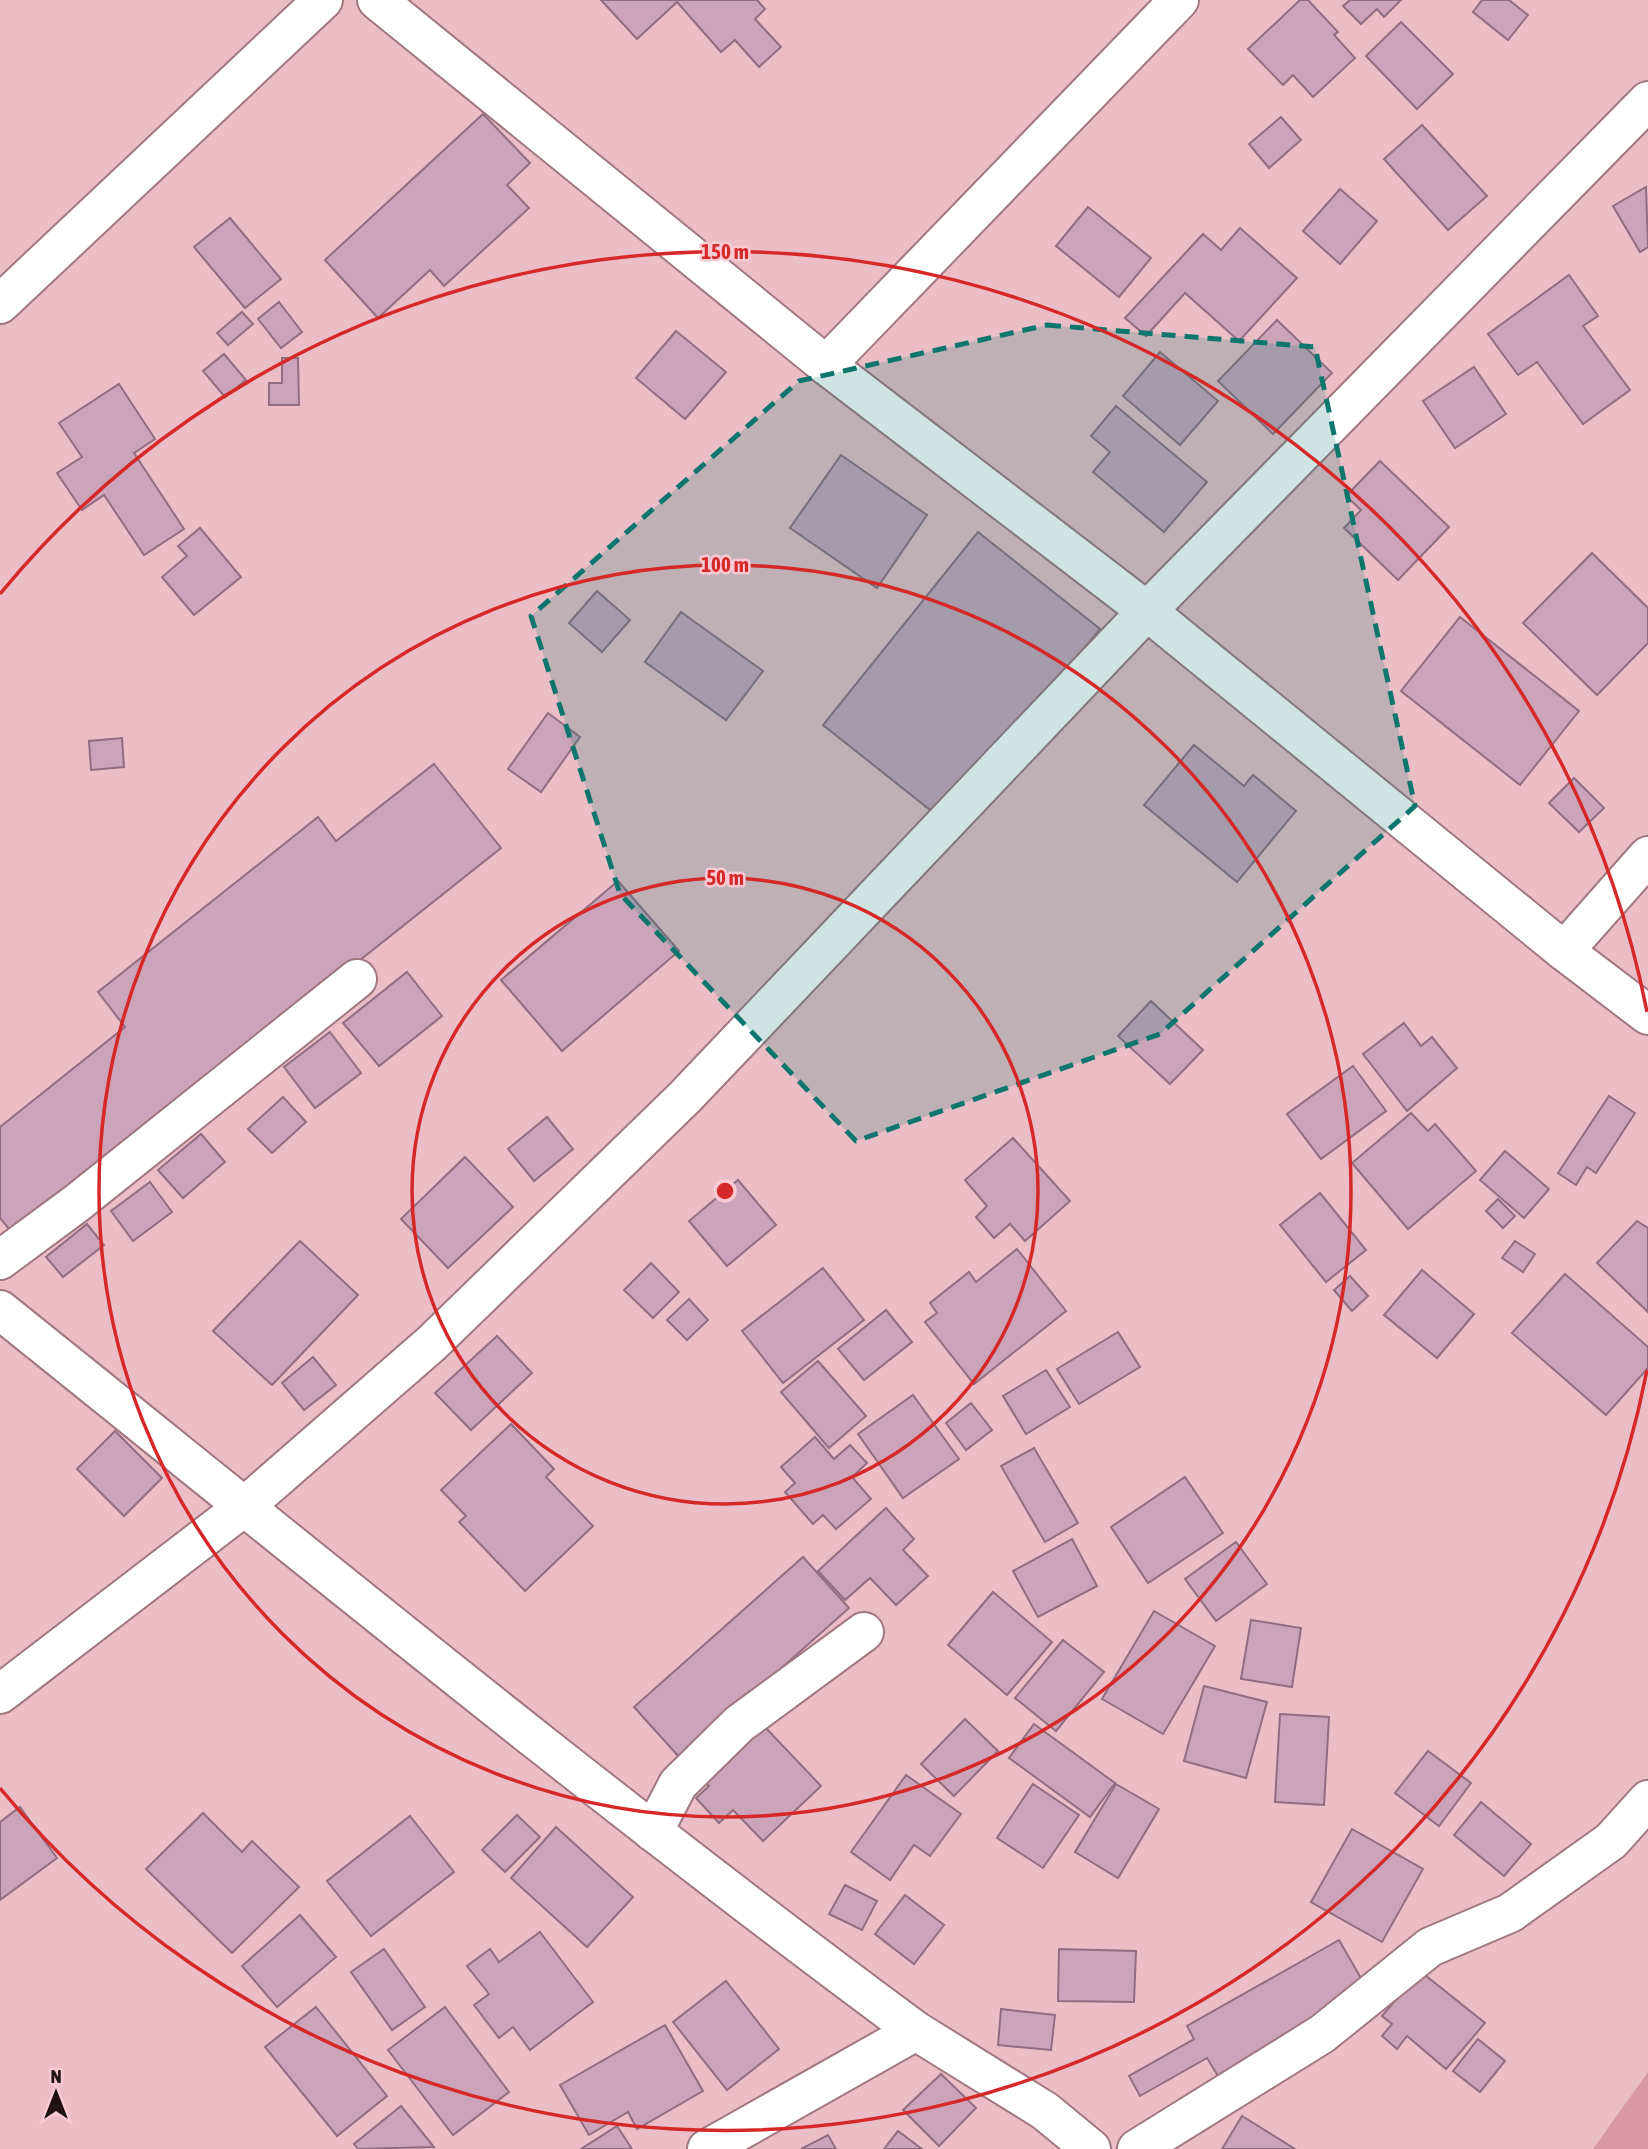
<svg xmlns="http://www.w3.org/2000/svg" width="1648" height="2149" viewBox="0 0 1648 2149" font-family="'Asap Condensed',sans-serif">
<rect width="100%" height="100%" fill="#ebbec7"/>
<!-- green -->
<path fill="#d898a6" d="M1648,2072V2149H1593Z"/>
<!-- building -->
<g fill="#cba4b9" stroke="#916d81" stroke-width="2">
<path d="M601,0H757L765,9L755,19L781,47L759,67L735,40L721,52L677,2L637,39Z"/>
<path d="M1300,0H1308L1338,32L1334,35L1355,58L1313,97L1293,75L1283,85L1248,49Z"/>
<path d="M1350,0H1401L1384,17L1377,9L1361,24L1343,6Z"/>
<path d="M1482,0H1509L1528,15L1508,40L1473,12Z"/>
<path d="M1401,22L1453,74L1417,109L1366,56Z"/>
<path d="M483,114L530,163L507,185L529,208L444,286L430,270L378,318L325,260Z"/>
<path d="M1281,117L1301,140L1269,168L1249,144Z"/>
<path d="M1422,125L1487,196L1448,230L1384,159Z"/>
<path d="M1646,187L1648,247L1640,252L1613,206Z"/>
<path d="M1340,189L1377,221L1340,264L1303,231Z"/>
<path d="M1088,207L1151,258L1119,297L1056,246Z"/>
<path d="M230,218L281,279L245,308L194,247Z"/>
<path d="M1240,228L1297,278L1239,341L1185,293L1146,336L1125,318L1203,234L1221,250Z"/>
<path d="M1569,275L1598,316L1583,326L1630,390L1583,424L1537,362L1518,375L1488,334Z"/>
<path d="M279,302L302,332L281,348L258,319Z"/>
<path d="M242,312L253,324L228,345L217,333Z"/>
<path d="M1277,320L1332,373L1273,434L1218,381Z"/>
<path d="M676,331L726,372L685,419L636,378Z"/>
<path d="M1160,352L1218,401L1180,445L1123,396Z"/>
<path d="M224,354L246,380L225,397L203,371Z"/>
<path d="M282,358H298L299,405H269V383H282Z"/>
<path d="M1474,367L1506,414L1455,448L1423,401Z"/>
<path d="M119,384L155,439L134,453L184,529L144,555L104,495L82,510L57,473L82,457L59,423Z"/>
<path d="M1116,406L1207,482L1164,532L1093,472L1110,452L1091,436Z"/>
<path d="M841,455L927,515L877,588L790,528Z"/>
<path d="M1380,461L1449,527L1398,580L1344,528L1361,510L1346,496Z"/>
<path d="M200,528L241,577L194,615L162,577L187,556L178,546Z"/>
<path d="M978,532L1100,629L944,821L823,725Z"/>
<path d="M1592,553L1648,608V643L1597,695L1523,623Z"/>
<path d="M597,591L630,620L602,652L569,623Z"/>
<path d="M681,612L763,671L726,720L645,662Z"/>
<path d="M1460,617L1579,711L1520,785L1401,691Z"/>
<path d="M548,713L580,737L541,792L508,769Z"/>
<path d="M122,738L124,767L91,770L89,741Z"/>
<path d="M1194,745L1244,786L1253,775L1296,811L1237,882L1144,805Z"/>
<path d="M434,764L501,848L14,1235L0,1218V1127L125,1027L98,992L318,817L336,841Z"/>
<path d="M1574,778L1604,808L1579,832L1549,803Z"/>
<path d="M618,881L679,951L562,1051L501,980Z"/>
<path d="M407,972L442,1016L379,1066L343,1023Z"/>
<path d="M1151,1001L1203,1050L1170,1084L1118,1036Z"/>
<path d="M1404,1023L1421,1046L1432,1037L1457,1068L1407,1111L1363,1054Z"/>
<path d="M330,1032L361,1073L315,1108L284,1067Z"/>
<path d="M1353,1066L1386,1111L1321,1159L1287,1114Z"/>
<path d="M1609,1096L1635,1113L1596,1173L1587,1167L1576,1185L1558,1173Z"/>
<path d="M283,1097L306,1122L272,1153L248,1129Z"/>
<path d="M1411,1113L1428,1131L1435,1124L1476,1171L1408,1229L1352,1163Z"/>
<path d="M547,1117L573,1149L534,1181L508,1149Z"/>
<path d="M201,1134L225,1162L183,1198L158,1170Z"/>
<path d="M1013,1138L1070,1201L1025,1241L1010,1224L994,1238L976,1217L987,1206L965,1180Z"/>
<path d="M1505,1151L1549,1189L1524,1218L1480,1180Z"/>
<path d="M465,1157L513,1207L448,1268L401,1219Z"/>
<path d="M738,1180L776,1225L727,1266L689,1221Z"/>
<path d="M150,1182L172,1212L133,1241L111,1211Z"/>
<path d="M1320,1193L1366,1250L1326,1282L1280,1225Z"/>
<path d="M1498,1199L1515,1216L1503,1228L1486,1211Z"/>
<path d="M1637,1221L1648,1228V1312L1597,1263Z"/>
<path d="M87,1224L104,1245L63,1277L46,1257Z"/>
<path d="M300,1241L358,1295L272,1385L213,1331Z"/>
<path d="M1515,1241L1535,1254L1523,1272L1502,1258Z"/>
<path d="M1017,1249L1066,1311L974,1384L925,1322L937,1313L930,1303L969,1272L976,1282Z"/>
<path d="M651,1263L679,1292L653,1318L624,1290Z"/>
<path d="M823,1268L864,1320L783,1383L742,1331Z"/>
<path d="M1422,1270L1474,1314L1437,1358L1384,1315Z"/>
<path d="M1565,1274L1648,1347V1368L1606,1415L1512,1333Z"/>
<path d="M1350,1276L1368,1296L1352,1311L1334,1290Z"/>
<path d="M689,1299L708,1320L687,1340L667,1320Z"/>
<path d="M886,1310L912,1342L864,1380L838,1349Z"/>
<path d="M1118,1332L1140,1367L1079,1404L1057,1369Z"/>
<path d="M497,1336L532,1373L471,1430L435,1393Z"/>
<path d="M313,1357L336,1385L304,1410L282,1383Z"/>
<path d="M818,1361L866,1416L829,1448L781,1392Z"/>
<path d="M1046,1370L1070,1407L1026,1434L1003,1396Z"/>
<path d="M913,1395L959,1459L903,1498L858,1434Z"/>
<path d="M971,1403L992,1430L966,1450L946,1423Z"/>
<path d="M511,1424L554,1469L546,1477L593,1526L525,1591L459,1522L466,1516L441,1490Z"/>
<path d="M115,1431L162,1478L124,1516L77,1469Z"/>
<path d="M815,1437L834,1459L850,1445L867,1463L852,1477L871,1499L836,1529L823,1515L813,1524L785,1492L795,1483L781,1467Z"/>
<path d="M1034,1448L1078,1523L1045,1542L1001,1466Z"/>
<path d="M1185,1477L1223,1533L1148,1583L1111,1527Z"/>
<path d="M886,1508L914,1539L903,1550L928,1576L896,1605L870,1578L845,1600L818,1571Z"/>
<path d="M1072,1539L1097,1586L1038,1617L1013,1571Z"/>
<path d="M1236,1542L1267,1584L1216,1621L1185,1579Z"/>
<path d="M803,1557L849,1608L680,1758L634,1707Z"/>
<path d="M993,1592L1052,1642L1007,1695L948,1645Z"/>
<path d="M1154,1611L1215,1646L1163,1734L1102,1699Z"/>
<path d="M1251,1620L1301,1628L1292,1687L1241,1679Z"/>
<path d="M1063,1640L1104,1672L1056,1731L1015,1698Z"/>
<path d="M1204,1686L1267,1702L1246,1778L1184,1761Z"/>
<path d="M1280,1714L1329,1717L1324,1805L1275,1802Z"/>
<path d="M965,1719L998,1751L954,1796L921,1764Z"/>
<path d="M1034,1724L1115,1783L1090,1817L1009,1758Z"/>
<path d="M764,1726L821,1786L763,1841L733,1810L719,1823L696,1798L709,1786L705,1782Z"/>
<path d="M1428,1751L1471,1783L1439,1826L1395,1793Z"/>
<path d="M906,1775L961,1814L930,1856L914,1845L890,1880L851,1852Z"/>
<path d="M1033,1784L1079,1815L1043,1868L997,1838Z"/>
<path d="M1116,1784L1159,1809L1118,1878L1075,1852Z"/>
<path d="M1481,1802L1531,1844L1504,1876L1454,1835Z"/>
<path d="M20,1807L57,1858L0,1900V1822Z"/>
<path d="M203,1813L242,1852L252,1841L299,1887L232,1953L146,1869Z"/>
<path d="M517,1815L540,1837L505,1872L482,1850Z"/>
<path d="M410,1816L454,1872L371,1936L327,1881Z"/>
<path d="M556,1827L633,1897L587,1947L511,1878Z"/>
<path d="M1352,1829L1423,1869L1382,1942L1311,1902Z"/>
<path d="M845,1885L877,1901L862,1930L829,1914Z"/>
<path d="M905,1895L944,1925L914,1964L875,1934Z"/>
<path d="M300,1915L336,1957L277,2007L242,1966Z"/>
<path d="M540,1932L593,2002L530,2050L513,2027L499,2038L474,2005L489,1994L467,1966L490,1949L499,1962Z"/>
<path d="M1339,1940L1369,1992L1218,2076L1207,2058L1140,2096L1129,2076L1194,2039L1187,2026Z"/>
<path d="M384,1949L425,2007L392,2030L351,1972Z"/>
<path d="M1059,1949L1136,1951L1134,2002L1058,2001Z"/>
<path d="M1420,1971L1485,2023L1446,2069L1407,2036L1397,2049L1382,2036L1392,2024L1382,2016Z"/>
<path d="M726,1981L779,2049L727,2090L673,2022Z"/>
<path d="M316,2007L387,2096L337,2136L265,2047Z"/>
<path d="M445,2007L509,2092L453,2135L388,2050Z"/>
<path d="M1001,2009L1055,2015L1051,2050L998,2045Z"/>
<path d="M665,2025L703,2091L637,2129L628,2112L589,2135L560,2085Z"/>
<path d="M1478,2039L1505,2061L1480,2092L1453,2071Z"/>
<path d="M941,2074L976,2108L939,2146L903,2110Z"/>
<path d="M401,2106L434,2147L358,2149L354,2144Z"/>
<path d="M1242,2116L1295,2149H1222Z"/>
<path d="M617,2126L632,2149H581Z"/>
<path d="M898,2131L922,2149H884Z"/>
<path d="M828,2135L836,2149H801Z"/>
</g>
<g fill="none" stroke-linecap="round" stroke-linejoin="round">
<!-- minor casing -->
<g stroke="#a17780" stroke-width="42">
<g id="minor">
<path d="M377,0L826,365L1147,611L1564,951L1648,1015"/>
<path d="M826,365L1179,0"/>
<path d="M1564,951L1648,856"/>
<path d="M0,1260L77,1203L357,979"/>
<path d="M0,1310C303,1553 603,1800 916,2031L707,2149"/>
<path d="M0,1694L245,1506L432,1343L685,1097L1147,611L1648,101"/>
<path d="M653,1832L678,1784L739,1724L864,1632"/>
<path d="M916,2031L1045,2111L1091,2149"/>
<path d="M1137,2149L1322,2034L1430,1947L1510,1913L1611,1841L1648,1800"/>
</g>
</g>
<!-- tertiary casing -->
<g stroke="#a17780" stroke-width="42">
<path id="tertiary" d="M0,304L323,0"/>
</g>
<!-- minor -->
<use href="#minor" stroke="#fff" stroke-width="38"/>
<!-- tertiary -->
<use href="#tertiary" stroke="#fff" stroke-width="38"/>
</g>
<!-- marked area -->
<path fill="#0f766e" fill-opacity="0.2" stroke="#0f766e" stroke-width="5" stroke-dasharray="14 9" stroke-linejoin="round" d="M1047,325L1315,347L1415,806L1160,1034L856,1141L620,894L531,616L799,381Z"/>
<!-- distance rings -->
<g fill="none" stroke="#d62828" stroke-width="3.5">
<circle cx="725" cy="1191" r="313"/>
<circle cx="725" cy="1191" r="626"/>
<path d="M1647 1370A939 939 0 0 1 0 1788M0 594A939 939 0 0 1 1647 1012"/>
</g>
<circle cx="725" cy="1191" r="10" fill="#d62828" stroke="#f9cad4" stroke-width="3.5"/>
<g font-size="21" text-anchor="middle" font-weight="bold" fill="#d62828" stroke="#f9cad4" stroke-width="5" stroke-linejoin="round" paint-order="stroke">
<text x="725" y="259">150 m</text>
<text x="725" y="572">100 m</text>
<text x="725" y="885">50 m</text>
</g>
<!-- north arrow -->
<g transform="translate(56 2093)" stroke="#f9cad4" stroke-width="5" paint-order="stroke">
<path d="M0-5L12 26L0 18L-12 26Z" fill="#211115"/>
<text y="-10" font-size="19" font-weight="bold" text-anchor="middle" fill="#211115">N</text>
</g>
</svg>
